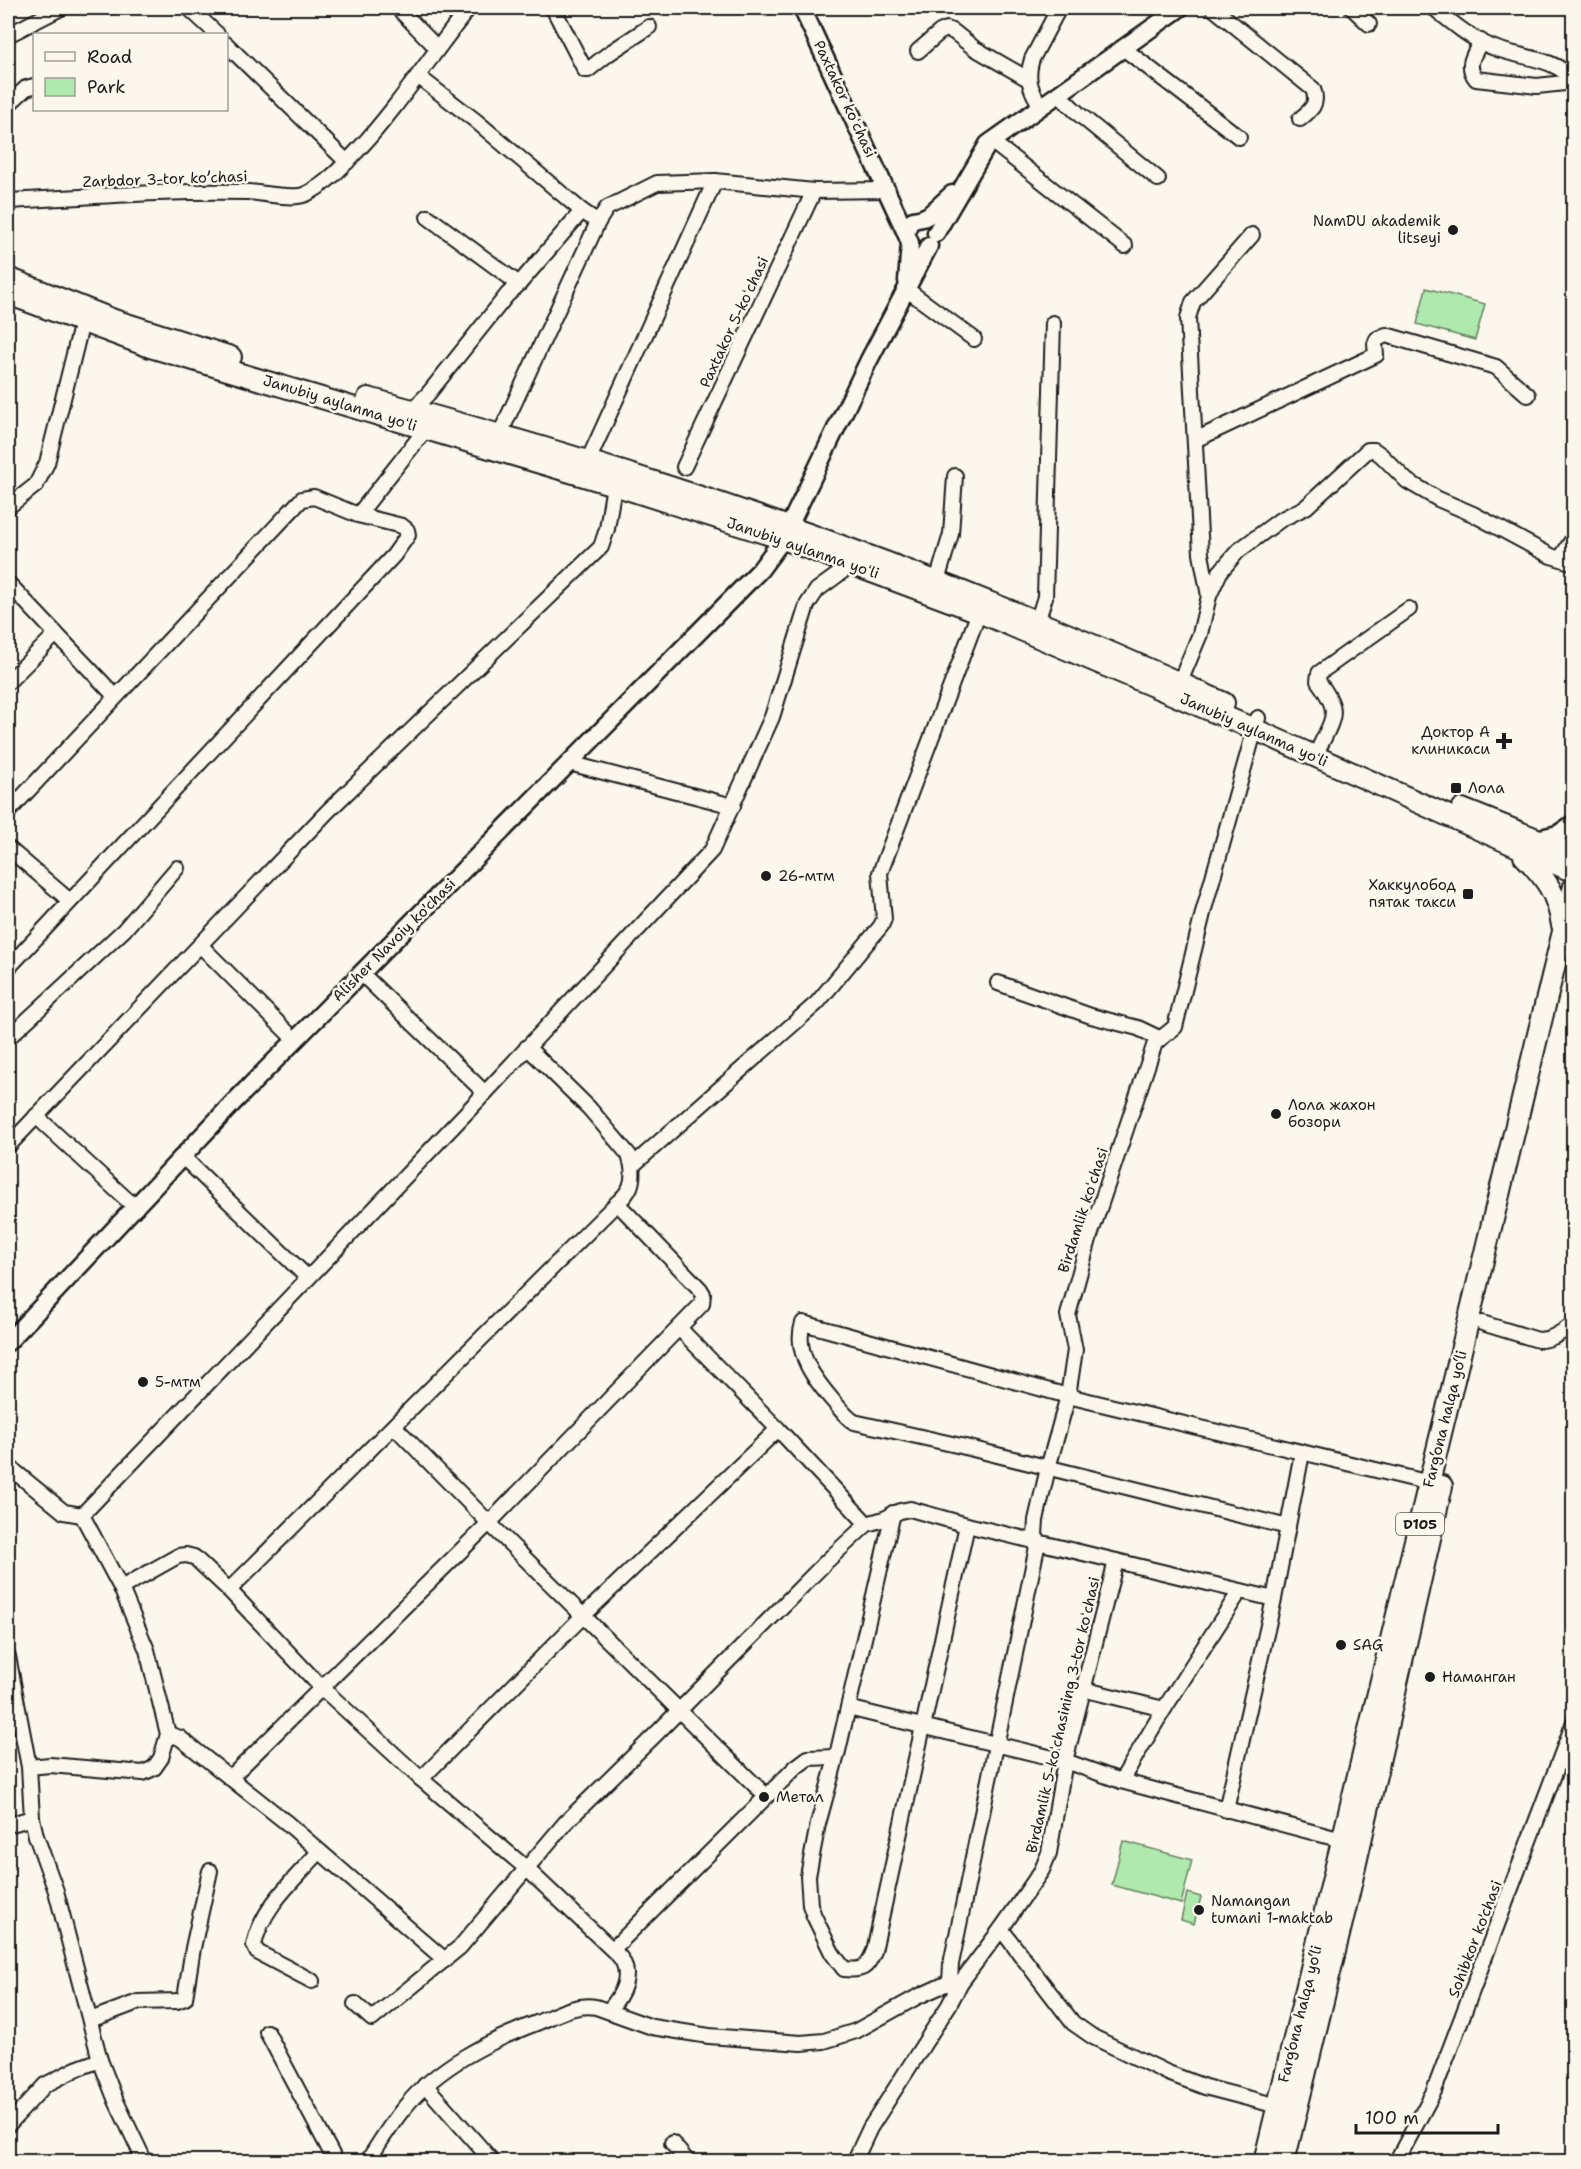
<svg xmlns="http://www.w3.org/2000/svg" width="1581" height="2169" viewBox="0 0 1581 2169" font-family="'Shantell Sans',sans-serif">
<rect width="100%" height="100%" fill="#fbf7ec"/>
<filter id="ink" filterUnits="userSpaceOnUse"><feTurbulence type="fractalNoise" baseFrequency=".0167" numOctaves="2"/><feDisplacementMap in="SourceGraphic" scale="12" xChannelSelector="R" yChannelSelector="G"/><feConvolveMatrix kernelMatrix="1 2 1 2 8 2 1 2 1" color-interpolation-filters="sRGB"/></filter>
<g filter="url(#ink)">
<!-- green -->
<g fill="#afe9ad" stroke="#668264" stroke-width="1.5">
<path d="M1426,288L1485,304L1475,340L1417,324Z"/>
<path d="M1123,1841L1192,1860L1181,1904L1112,1885Z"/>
<path d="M1187,1893L1201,1897L1194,1924L1181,1920Z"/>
</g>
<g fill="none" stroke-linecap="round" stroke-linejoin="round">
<!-- minor casing -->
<g stroke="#1c1c1c" stroke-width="18">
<g id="minor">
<path d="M189,8L217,34"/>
<path d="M398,8L437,48"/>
<path d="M553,8L585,70H588L608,54L649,27"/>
<path d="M1213,8L1313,89C1319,104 1311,110 1300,119"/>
<path d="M1352,8L1369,24"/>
<path d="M1434,8C1451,22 1471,39 1492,47C1521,59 1552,56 1574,80"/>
<path d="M8,35L61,8"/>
<path d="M1481,41C1474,55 1465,65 1476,79L1537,86L1574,82"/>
<path d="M226,44L347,162"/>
<path d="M1123,48L1239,137"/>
<path d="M918,51L940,32L947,29L954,32L974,48L1028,79"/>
<path d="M419,77L476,121L582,211L598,222"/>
<path d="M1059,95L1080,115L1158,179"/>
<path d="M8,105L26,88L34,86"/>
<path d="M1041,106C1030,90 1026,78 1032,59L1059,8"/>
<path d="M991,141L1125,246"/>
<path d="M8,201C87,197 168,190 248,192C263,193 294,200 306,194C326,185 343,166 358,150C399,106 431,55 469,8"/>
<path d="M519,284L582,211"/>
<path d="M906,289L974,339"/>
<path d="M412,410L428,394L507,295L519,284L428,217"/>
<path d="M499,436L598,222L607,208L657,183L715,181L814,191L888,190"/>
<path d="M1195,440L1376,355L1375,344L1377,339L1386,335L1496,367L1528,395"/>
<path d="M588,461L715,181"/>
<path d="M684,467L814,191"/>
<path d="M8,507L36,485L47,463L82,322"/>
<path d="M1561,558L1574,537"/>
<path d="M937,581L951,534L955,476"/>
<path d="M8,583L115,696"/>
<path d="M1209,596L1201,554L1188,318L1193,302L1252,235"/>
<path d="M1037,622L1045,597L1053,323"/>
<path d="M8,682L56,634"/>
<path d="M1180,682L1200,634L1209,596L1220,572L1238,551L1280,520L1306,507L1368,450H1374L1381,455L1407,481L1438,499L1473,514L1551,556L1574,563"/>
<path d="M1320,746C1335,715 1340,711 1318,681L1319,673L1409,609"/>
<path d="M569,763L733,806"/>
<path d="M8,812L302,499L314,497L358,515L426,429"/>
<path d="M8,848L70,901"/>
<path d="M200,945L295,1040"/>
<path d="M8,968L394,555L408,535L407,530L402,526L358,515"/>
<path d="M361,973L485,1093"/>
<path d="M998,983L1091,1016L1138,1028L1159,1038"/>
<path d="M8,1038L124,930L177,868"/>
<path d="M527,1047L589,1108L629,1155L632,1166L817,1003L881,926L884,919L880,873L979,612"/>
<path d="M36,1116L136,1208"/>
<path d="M8,1146L327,812L601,547L607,529L614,485"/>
<path d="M183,1157L308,1278"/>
<path d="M1482,1323L1538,1340C1553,1340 1561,1332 1574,1324"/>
<path d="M679,1328L778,1429L867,1524"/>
<path d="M394,1426L489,1523L766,1796"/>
<path d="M8,1466L64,1512L82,1515L121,1588L147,1650L168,1734L161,1758L154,1768L143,1773L50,1765L29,1767"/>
<path d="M893,1513L838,1751L818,1824L808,1876L810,1905L814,1916L832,1953L844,1969C863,1971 867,1968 874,1951L967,1525"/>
<path d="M82,1515L485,1093L712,850L772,717L807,605L817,590L851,565"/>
<path d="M1288,1527L961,1446L854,1422C846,1417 840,1409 834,1402C816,1381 793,1353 803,1323L1068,1396L1430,1483"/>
<path d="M121,1588L178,1556L186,1555L194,1557L229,1590"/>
<path d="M8,1656L29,1767L32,1818L36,1836L56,1891L100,2060L116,2101L145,2162"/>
<path d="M1082,1689L1164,1709"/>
<path d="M848,1708L1065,1761L1121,1781L1342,1840"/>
<path d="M168,1734L180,1738L287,1823L445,1960"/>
<path d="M230,1778L489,1523L702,1304L703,1294L700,1289L617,1203C630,1192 634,1183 632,1166"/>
<path d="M421,1779L583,1616L778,1429"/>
<path d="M1121,1781L1164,1709L1240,1591"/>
<path d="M1226,1810L1274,1599L1302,1453"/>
<path d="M8,1825L32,1818"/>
<path d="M1001,1929L1073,2023L1093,2037L1168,2073L1205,2087L1278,2106"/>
<path d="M613,1949L796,1767L808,1758L836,1757"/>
<path d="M312,1981L257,1952L254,1945C262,1907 294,1880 319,1852"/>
<path d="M956,1992L950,1982L951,1964L1038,1542L1035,1535L1036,1520L1048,1468L1068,1396L1075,1350L1068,1315L1089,1239L1155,1043L1175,1027L1204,909L1258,718"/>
<path d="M355,2004L372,2019L460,1947L565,1823L656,1734L828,1560L867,1524L884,1519L900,1511L910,1509L967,1525L1274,1599"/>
<path d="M609,2010C622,1995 634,1974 619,1956L526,1868L421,1779L321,1687L229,1590L617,1203"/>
<path d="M90,2020L138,2002L177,2001L185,1998L193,1948L210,1871"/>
<path d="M267,2032L336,2162"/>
<path d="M425,2085L493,2162"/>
<path d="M8,2125L45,2085L76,2069L100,2060"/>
<path d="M672,2143L688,2162"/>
<path d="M367,2162C379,2144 390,2125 404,2108C438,2066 489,2041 539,2022C556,2015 576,2003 596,2007L652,2027L709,2036L801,2043L824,2041L856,2031L917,1997L950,1982"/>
<path d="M854,2162L870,2128L949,2005L961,1982L1001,1929L1042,1870L1049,1853L1065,1761L1116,1561"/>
<path d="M1396,2162L1434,2091L1574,1722"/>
</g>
</g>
<!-- major casing -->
<g stroke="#1c1c1c" stroke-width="21">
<g id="major">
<path d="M802,8L906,233"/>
<path d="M936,233L988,144L1180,8"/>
<path d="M907,281L910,243L906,233L909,224L913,220L923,218L929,215L952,194"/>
<path d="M1536,839L1558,834L1574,823"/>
<path d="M8,1342L232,1104L760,570L783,539L869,360L929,246"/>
</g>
</g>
<!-- highway casing -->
<g stroke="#1c1c1c" stroke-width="24">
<g id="highway">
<path d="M8,278L114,320L231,357"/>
<path d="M8,294L150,347L614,485L783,539L979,612L1254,729L1574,872"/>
<path d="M368,398C468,425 568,454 667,486C857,547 1043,620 1224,703"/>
<path d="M1462,809L1574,854"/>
<path d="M1524,856C1546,878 1557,894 1562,925"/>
<path d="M1264,2162L1574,886"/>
<path d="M1284,2162L1347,1902L1442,1486"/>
</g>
</g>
<!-- minor -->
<use href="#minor" stroke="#fbf7ec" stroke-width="14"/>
<!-- major -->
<use href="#major" stroke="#fbf7ec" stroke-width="16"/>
<!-- highway -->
<use href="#highway" stroke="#fbf7ec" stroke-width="20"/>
</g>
</g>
<!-- markers -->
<g fill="#1c1c1c" stroke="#fbf7ec" stroke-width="2">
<circle cx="1453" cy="230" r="6"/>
<path d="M1501 732h6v6h6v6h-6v6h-6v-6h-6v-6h6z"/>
<rect x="1450" y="782" width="12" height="12" rx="3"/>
<circle cx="766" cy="876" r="6"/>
<rect x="1462" y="888" width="12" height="12" rx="3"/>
<circle cx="1276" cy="1114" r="6"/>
<circle cx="143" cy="1382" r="6"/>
<circle cx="1341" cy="1645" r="6"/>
<circle cx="1430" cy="1677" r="6"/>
<circle cx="764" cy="1797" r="6"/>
<circle cx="1199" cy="1910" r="6"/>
</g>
<g text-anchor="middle" stroke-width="5" stroke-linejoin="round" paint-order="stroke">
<!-- shield labels -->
<rect fill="#fbf7ec" stroke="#5f5e5a" stroke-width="1.5" x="1396" y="1513" width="48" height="22" rx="4.5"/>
<g font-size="14" font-weight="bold" fill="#1c1c1c">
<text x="1420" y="1529">D105</text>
</g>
<!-- street labels -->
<g font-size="15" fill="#1c1c1c" stroke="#fbf7ec">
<text transform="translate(845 99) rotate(65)" y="5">Paxtakor koʻchasi</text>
<text transform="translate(165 179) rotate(-2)" y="5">Zarbdor 3-tor koʼchasi</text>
<text transform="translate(734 322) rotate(-65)" y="5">Paxtakor 5-koʻchasi</text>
<text transform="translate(340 403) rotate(17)" y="5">Janubiy aylanma yoʻli</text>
<text transform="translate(803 548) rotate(19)" y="5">Janubiy aylanma yoʻli</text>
<text transform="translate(1254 730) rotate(24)" y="5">Janubiy aylanma yoʻli</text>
<text transform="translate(394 940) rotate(-45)" y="5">Alisher Navoiy ko'chasi</text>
<text transform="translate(1083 1210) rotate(-72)" y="5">Birdamlik koʻchasi</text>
<text transform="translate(1445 1419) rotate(-76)" y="5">Farg‘ona halqa yo‘li</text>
<text transform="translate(1063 1715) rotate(-77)" y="5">Birdamlik 5-koʻchasining 3-tor koʻchasi</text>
<text transform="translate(1475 1939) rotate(-69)" y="5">Sohibkor ko'chasi</text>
<text transform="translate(1300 2014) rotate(-76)" y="5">Farg‘ona halqa yo‘li</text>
</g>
<!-- poi labels -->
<g font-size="15" fill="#1c1c1c" stroke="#fbf7ec" text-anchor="start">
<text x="1441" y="226" text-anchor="end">NamDU akademik<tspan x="1441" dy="17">litseyi</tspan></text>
<text x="1490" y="737" text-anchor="end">Доктор А<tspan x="1490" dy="17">клиникаси</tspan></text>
<text x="1468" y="793">Лола</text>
<text x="778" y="881">26-мтм</text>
<text x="1456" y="890" text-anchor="end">Хаккулобод<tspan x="1456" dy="17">пятак такси</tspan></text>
<text x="1288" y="1110">Лола жахон<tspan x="1288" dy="17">бозори</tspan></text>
<text x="155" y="1387">5-мтм</text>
<text x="1353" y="1650">SAG</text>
<text x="1442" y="1682">Наманган</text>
<text x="776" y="1802">Метал</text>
<text x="1211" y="1906">Namangan<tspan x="1211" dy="17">tumani 1-maktab</tspan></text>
</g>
</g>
<!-- margin -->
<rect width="1581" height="2169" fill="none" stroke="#fbf7ec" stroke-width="30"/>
<rect x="15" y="15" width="1551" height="2139" fill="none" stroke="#1c1c1c" stroke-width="2" filter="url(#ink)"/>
<!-- legend -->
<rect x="33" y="33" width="195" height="78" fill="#fbf7ec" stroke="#a29f99" stroke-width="1.5"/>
<rect x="45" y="52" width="30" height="9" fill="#fbf7ec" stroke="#a29f99" stroke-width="1.5"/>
<text x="87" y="63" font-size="18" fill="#1c1c1c">Road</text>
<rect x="45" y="78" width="30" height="18" fill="#afe9ad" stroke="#a29f99" stroke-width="1.5"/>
<text x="87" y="93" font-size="18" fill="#1c1c1c">Park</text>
<!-- scale -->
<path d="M1356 2124v9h142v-9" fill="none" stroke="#1c1c1c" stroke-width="3"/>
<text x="1365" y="2124" font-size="18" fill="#1c1c1c" stroke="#fbf7ec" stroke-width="4.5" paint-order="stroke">100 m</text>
</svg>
